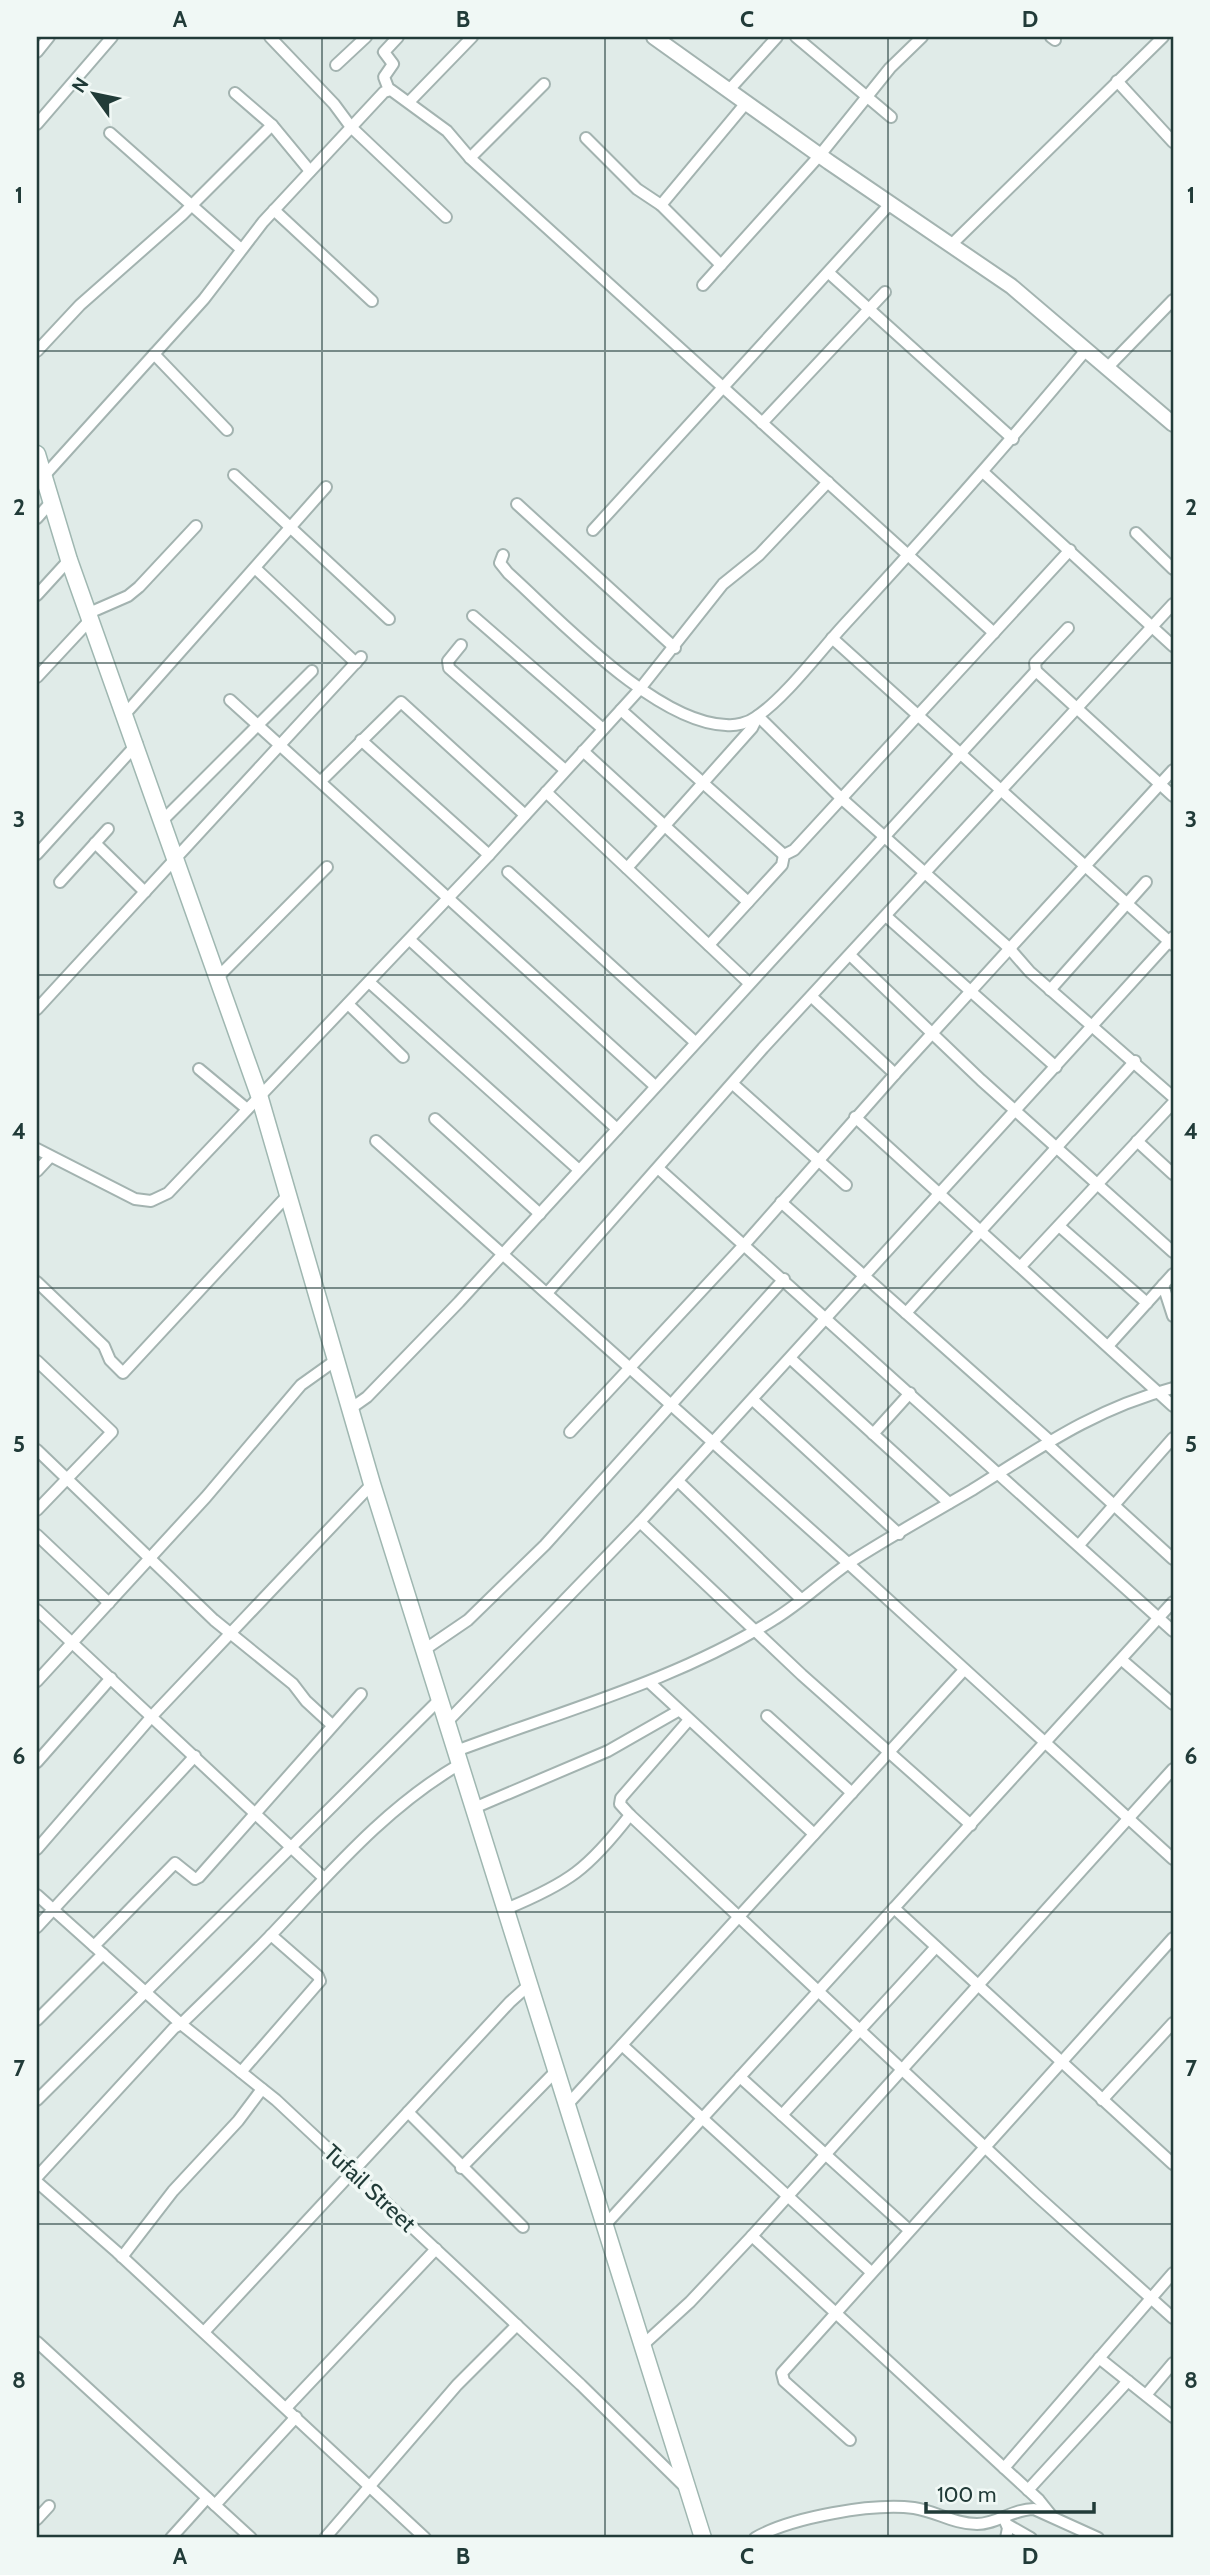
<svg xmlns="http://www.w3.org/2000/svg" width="1210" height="2575" viewBox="0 0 1210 2575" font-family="Cabin,sans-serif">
<rect width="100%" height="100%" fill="#e0ebe8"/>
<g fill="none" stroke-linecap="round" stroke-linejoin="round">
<!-- minor casing -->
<g stroke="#a3b3b0" stroke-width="14">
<g id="minor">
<path d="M270,37L334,104L351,127L446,217"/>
<path d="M796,37L891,117"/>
<path d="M1051,37L1055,40"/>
<path d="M37,52L49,37"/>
<path d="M336,65L366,37"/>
<path d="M1117,81L1173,142"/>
<path d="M389,90L384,77L393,64L384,52L398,37"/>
<path d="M729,90L777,37"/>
<path d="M235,93L272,125L310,171"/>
<path d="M409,102L472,37"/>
<path d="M37,124L112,37"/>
<path d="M110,133L241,249"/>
<path d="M586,138L637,189L661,205L721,265"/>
<path d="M470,158L544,84"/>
<path d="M661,205L746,103"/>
<path d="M274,210L372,301"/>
<path d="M951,245L1163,37"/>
<path d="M829,273L1013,439"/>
<path d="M703,285L820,155L890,68L922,37"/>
<path d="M37,351L80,305L182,215L272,125"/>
<path d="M154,354L227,430"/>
<path d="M1107,368L1173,300"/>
<path d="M762,423L885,292"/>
<path d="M983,472L1173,646"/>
<path d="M234,475L389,619"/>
<path d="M44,476L204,299L263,222L384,92L391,90L447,131L470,158L994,633"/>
<path d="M517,504L675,648"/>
<path d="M37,518L52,501"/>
<path d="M593,530L890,204"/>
<path d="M1136,533L1173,569"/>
<path d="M503,555L500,563L508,573C560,620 656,723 726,725C736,726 748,723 756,717C785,698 820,651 844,625C927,535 1008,444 1086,350"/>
<path d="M255,568L356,663"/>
<path d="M37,595L69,560"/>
<path d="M89,613L128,596L139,587L196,526"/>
<path d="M473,616L603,729"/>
<path d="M1068,628L1035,663L1036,671L1173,796"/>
<path d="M832,638L1173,945"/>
<path d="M461,645L448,661L449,668L565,770"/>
<path d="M37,677L91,619"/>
<path d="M230,700L655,1086"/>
<path d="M621,710L784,855"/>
<path d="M126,713L326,487"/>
<path d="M361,740L489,855"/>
<path d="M583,751L748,902"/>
<path d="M321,781L401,702L525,815"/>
<path d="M546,792L749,983"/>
<path d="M162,821L312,671"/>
<path d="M95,843L145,892"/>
<path d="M37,854L137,744"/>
<path d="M627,868L752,728L758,716L841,798L1009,948L1030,972L1173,1097"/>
<path d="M508,872L695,1042"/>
<path d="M60,882L108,829"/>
<path d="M887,917L1056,1067"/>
<path d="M410,940L617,1129"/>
<path d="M709,945L782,865L784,855L794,850L1070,550"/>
<path d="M851,956L981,1080L1173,1252"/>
<path d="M217,978L327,867"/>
<path d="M369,982L579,1170"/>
<path d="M1050,990L1146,882"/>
<path d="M812,997L895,1074"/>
<path d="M348,1004L403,1057"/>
<path d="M37,1009L361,657"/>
<path d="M199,1069L247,1109"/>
<path d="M733,1084L846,1185"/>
<path d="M855,1117L1173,1406"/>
<path d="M435,1119L540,1214"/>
<path d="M376,1141L849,1564L1173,1859"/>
<path d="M1137,1141L1173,1174"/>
<path d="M37,1149L135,1199L151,1201L168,1193L489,855L639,690L723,584L759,555L828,482"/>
<path d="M659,1169L1173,1631"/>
<path d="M37,1171L50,1157"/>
<path d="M781,1202L1050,1441"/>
<path d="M1059,1226L1147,1303"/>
<path d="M1022,1265L1173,1103"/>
<path d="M37,1282L104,1346L110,1360L123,1373L288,1195"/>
<path d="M1163,1285L1173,1316"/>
<path d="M548,1292L763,1048L1173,604"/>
<path d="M906,1313L1135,1061"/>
<path d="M1108,1346L1173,1274"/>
<path d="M791,1359L949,1503"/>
<path d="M37,1361L112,1432L37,1510"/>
<path d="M753,1400L899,1534"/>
<path d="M350,1409L367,1397L459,1302L1036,671"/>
<path d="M570,1432L744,1245L895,1074L1173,770"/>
<path d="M873,1434L910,1393"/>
<path d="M1047,1444L1173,1559"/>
<path d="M37,1450L214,1620L293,1684L306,1701L332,1725"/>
<path d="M678,1481L801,1599"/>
<path d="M640,1522L802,1675L971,1825"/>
<path d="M37,1535L109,1603"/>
<path d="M1079,1545L1173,1438"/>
<path d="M37,1610L324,1878"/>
<path d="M424,1650L468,1620L545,1545L784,1279"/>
<path d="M1122,1660L1173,1704"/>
<path d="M37,1681L206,1497L301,1385L336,1360"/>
<path d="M649,1682L814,1834"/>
<path d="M767,1716L852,1793"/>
<path d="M447,1722L640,1522L1173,937"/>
<path d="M456,1751C562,1711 677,1680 773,1620C800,1604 823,1581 849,1563C889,1537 931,1514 972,1490C1041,1447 1094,1409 1173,1388"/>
<path d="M37,1762L111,1678"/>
<path d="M474,1808L608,1751L678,1711"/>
<path d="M630,1815L620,1804L621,1798L688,1721"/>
<path d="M37,1849L153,1715L372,1484"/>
<path d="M37,1895L181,2024L276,2100L581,2385L686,2488"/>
<path d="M894,1908L1173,2164"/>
<path d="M506,1909C569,1883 588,1869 630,1815L1035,2194L1173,2318"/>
<path d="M37,1927L195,1756"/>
<path d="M94,1946L175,1863L195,1879L199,1877L361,1694"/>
<path d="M37,2020L103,1954"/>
<path d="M622,2045L871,2272"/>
<path d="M241,2072L320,1981L318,1976L271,1935"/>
<path d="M740,2077L909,2230"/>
<path d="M37,2100L440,1699"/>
<path d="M1102,2100L1173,2023"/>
<path d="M568,2104L964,1670"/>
<path d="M408,2112L523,2227"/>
<path d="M782,2115L936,1947"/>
<path d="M461,2168L557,2070"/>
<path d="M37,2177L174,2028L181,2024C212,1994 243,1964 273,1933C332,1871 386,1807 460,1764"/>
<path d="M37,2182L117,2252L425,2538"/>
<path d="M606,2224L1173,1602"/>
<path d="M752,2236L1039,2500L1051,2515"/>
<path d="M122,2257L173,2191L238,2121L262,2089"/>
<path d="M204,2332L510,2002L530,1984"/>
<path d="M37,2342L251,2538"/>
<path d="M644,2344L690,2302L752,2236L1173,1769"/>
<path d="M1099,2358L1173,2417"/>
<path d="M1146,2395L1173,2363"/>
<path d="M286,2408L436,2249"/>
<path d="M850,2440L784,2381L782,2373L1173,1938"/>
<path d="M1004,2468L1173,2273"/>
<path d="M1028,2490L1128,2381"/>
<path d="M215,2505L296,2417"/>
<path d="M37,2519L49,2506"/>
<path d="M1005,2521L1008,2528L1006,2538"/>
<path d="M1008,2525L1031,2538"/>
<path d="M171,2538L207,2498"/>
<path d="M325,2538L457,2385L517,2325"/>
<path d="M755,2538C792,2517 872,2503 914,2508C935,2511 954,2524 977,2524C997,2524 1013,2509 1034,2509L1098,2538"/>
</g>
</g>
<!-- tertiary casing -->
<g stroke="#a3b3b0" stroke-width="18">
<path id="tertiary" d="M654,37L829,162L1011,286L1173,424"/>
</g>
<!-- secondary casing -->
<g stroke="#9fb7b1" stroke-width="19">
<path id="secondary" d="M37,454L69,560L259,1095L372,1484L703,2538"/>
</g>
<!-- minor -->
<use href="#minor" stroke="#fff" stroke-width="10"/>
<!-- tertiary -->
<use href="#tertiary" stroke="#fff" stroke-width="14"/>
<!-- secondary -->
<use href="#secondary" stroke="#fff" stroke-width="16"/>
</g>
<!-- grid -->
<path fill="none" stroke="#213b38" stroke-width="2" stroke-opacity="0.55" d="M322,37V2538M605,37V2538M888,37V2538M37,351H1173M37,663H1173M37,975H1173M37,1288H1173M37,1600H1173M37,1912H1173M37,2224H1173"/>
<g text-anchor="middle" stroke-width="7" stroke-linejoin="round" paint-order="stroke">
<!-- street labels -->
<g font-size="23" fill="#213b38" stroke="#f0f8f5">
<text transform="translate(370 2188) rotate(43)" y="8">Tufail Street</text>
</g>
</g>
<!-- border -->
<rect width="1210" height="2575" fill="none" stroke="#f0f8f5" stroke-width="77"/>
<!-- north arrow -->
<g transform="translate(94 94) rotate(303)" stroke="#f0f8f5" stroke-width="5" paint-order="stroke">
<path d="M0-5L12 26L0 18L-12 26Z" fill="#213b38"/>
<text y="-10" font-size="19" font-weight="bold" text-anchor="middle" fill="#213b38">N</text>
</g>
<!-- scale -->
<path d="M926 2502v10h168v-10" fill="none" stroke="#213b38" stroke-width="3.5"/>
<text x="937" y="2502" font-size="21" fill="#213b38" stroke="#f0f8f5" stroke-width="5" paint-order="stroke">100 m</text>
<rect x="38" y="38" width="1134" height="2498" fill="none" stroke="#213b38" stroke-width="2.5"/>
<g font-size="23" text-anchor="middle" font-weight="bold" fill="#213b38">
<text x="180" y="27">A</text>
<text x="463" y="27">B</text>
<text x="747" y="27">C</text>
<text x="1030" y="27">D</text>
<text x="19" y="203">1</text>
<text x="1191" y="203">1</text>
<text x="19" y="515">2</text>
<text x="1191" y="515">2</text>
<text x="19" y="827">3</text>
<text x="1191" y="827">3</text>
<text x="19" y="1139">4</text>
<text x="1191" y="1139">4</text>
<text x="19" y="1452">5</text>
<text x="1191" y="1452">5</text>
<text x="19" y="1764">6</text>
<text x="1191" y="1764">6</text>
<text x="19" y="2076">7</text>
<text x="1191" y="2076">7</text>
<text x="19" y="2388">8</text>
<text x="1191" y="2388">8</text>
<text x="180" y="2564">A</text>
<text x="463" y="2564">B</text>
<text x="747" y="2564">C</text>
<text x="1030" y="2564">D</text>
</g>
</svg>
